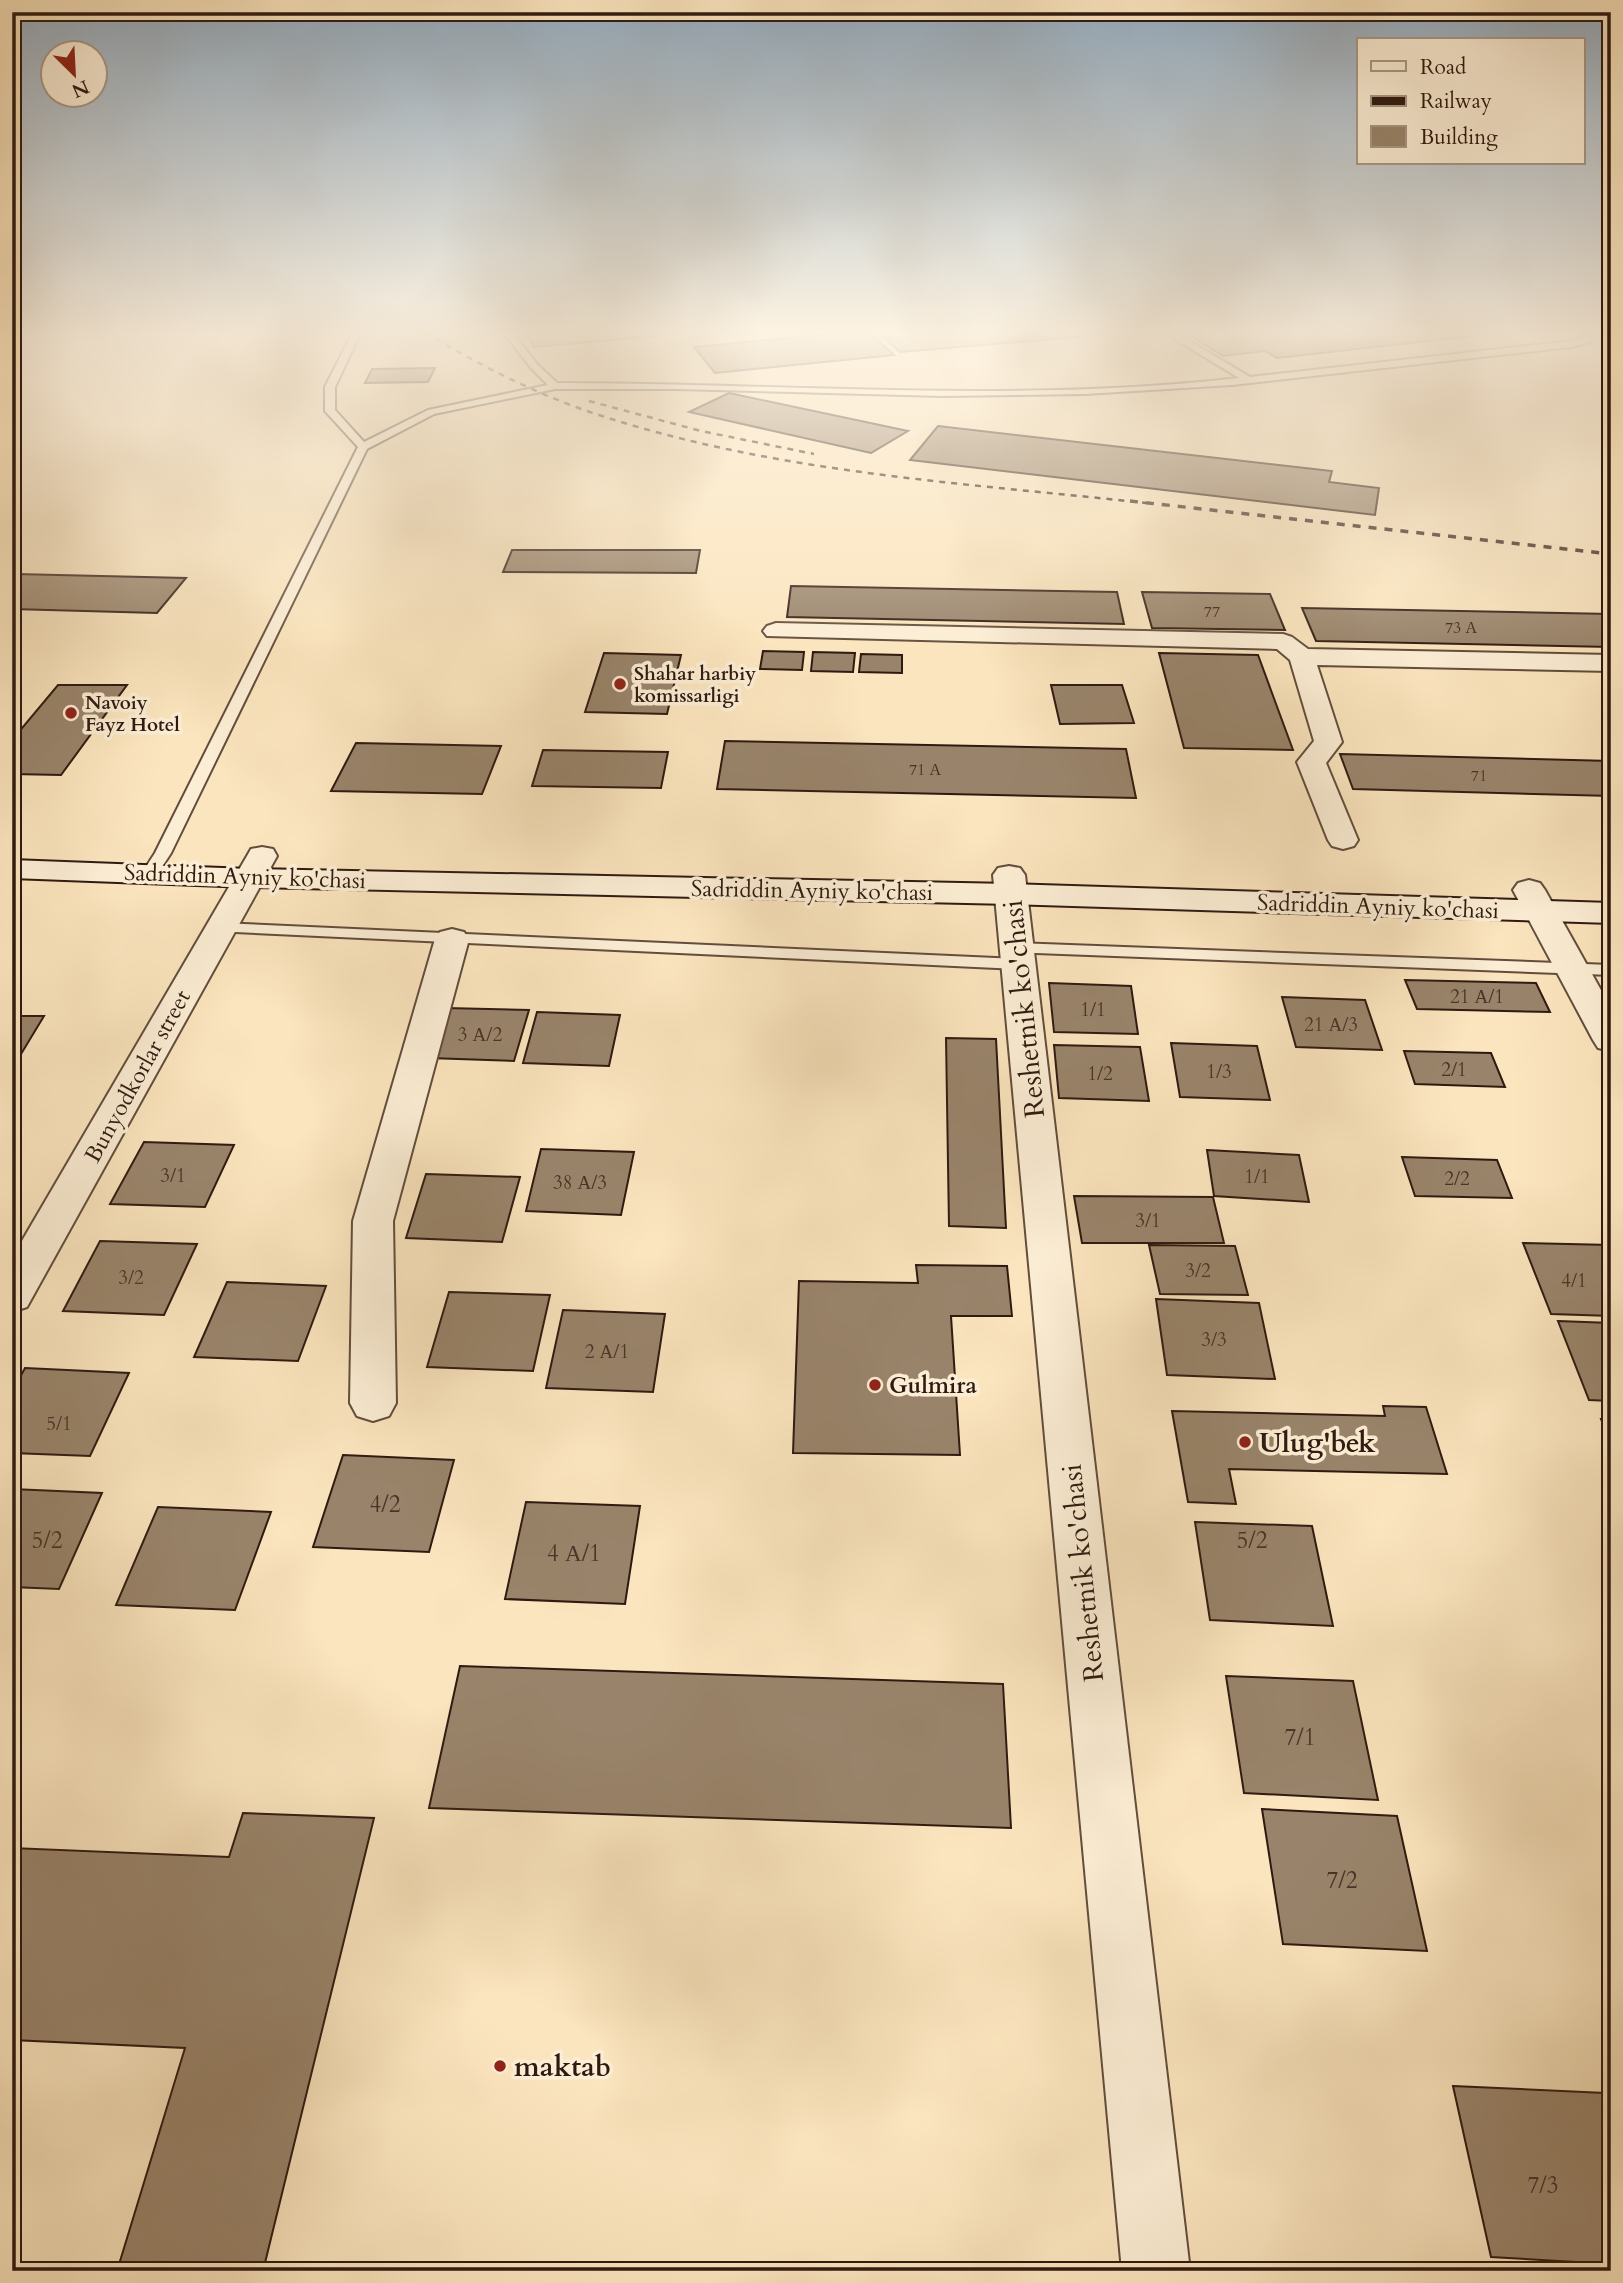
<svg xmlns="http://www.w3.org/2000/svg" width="1623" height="2283" viewBox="0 0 1623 2283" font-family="Cardo,serif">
<rect width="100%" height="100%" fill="#fbe5be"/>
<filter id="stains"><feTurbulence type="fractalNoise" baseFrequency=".00286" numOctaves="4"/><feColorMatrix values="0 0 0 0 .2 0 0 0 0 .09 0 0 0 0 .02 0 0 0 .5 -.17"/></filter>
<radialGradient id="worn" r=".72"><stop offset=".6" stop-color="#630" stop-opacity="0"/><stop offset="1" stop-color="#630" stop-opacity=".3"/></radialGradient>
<!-- building -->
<g fill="#99846b" stroke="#2f1a11" stroke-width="2">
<path d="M526,333H657L659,336L534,347Z"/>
<path d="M840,333H870L894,355L715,373L694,347Z"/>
<path d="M953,333H1126L900,352L884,338Z"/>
<path d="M1186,333H1499L1277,358L1265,351L1223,356Z"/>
<path d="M435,368L428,382L365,383L372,369Z"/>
<path d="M729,393L908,431L871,453L689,412Z"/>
<path d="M938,426L1332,471L1329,482L1379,488L1375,515L910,460Z"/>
<path d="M512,550H700L696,573L503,572Z"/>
<path d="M15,574L186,578L157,613L12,609V577Z"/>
<path d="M791,586L1117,592L1124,624L787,617Z"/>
<path d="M1142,592L1270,594L1285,630L1152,628Z"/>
<path d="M1302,608L1611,614V647L1316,641Z"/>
<path d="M763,651L804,652L802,670L760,669Z"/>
<path d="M813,652L855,653L853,672L811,671Z"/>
<path d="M604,653L681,655L667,714L585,712Z"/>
<path d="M1159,653L1258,655L1293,750L1184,748Z"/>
<path d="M861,654L902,655V673L859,672Z"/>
<path d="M58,685H127L61,775L12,774V740Z"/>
<path d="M1051,685H1122L1134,723L1060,724Z"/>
<path d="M725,741L1126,749L1136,798L717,789Z"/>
<path d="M356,743L501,746L482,794L331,791Z"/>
<path d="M543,750L668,752L661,788L532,786Z"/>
<path d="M1340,754L1611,761V796L1353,789Z"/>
<path d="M1405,980L1536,983L1550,1012L1417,1009Z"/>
<path d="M1049,983L1131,986L1138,1034L1054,1032Z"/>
<path d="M1282,997L1365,1000L1382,1050L1296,1047Z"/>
<path d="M446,1008L529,1010L514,1061L429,1058Z"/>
<path d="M537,1012L620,1015L609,1066L523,1063Z"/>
<path d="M12,1016H44L12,1069Z"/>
<path d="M946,1038L996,1039L1006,1228L949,1226Z"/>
<path d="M1171,1043L1257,1046L1270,1100L1180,1097Z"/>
<path d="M1054,1045L1140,1047L1149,1101L1059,1098Z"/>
<path d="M1404,1051L1491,1053L1505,1087L1415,1084Z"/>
<path d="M144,1142L234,1145L205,1207L110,1204Z"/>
<path d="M541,1149L634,1152L621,1215L526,1211Z"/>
<path d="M1207,1150L1299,1155L1309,1202L1214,1196Z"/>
<path d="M1402,1157L1497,1160L1512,1198L1415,1196Z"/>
<path d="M426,1174L520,1177L502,1242L406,1238Z"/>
<path d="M1074,1196L1213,1197L1224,1243H1082Z"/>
<path d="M100,1241L197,1244L164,1315L63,1311Z"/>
<path d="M1523,1243L1611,1245V1316L1551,1314Z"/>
<path d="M1149,1245L1235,1246L1248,1295L1160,1294Z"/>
<path d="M916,1265L1007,1266L1012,1316H951L960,1455L793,1453L799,1281L918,1283Z"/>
<path d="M227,1282L326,1286L298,1361L194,1357Z"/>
<path d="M449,1292L550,1295L533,1371L427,1367Z"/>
<path d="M1156,1299L1259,1303L1275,1379L1167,1375Z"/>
<path d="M563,1310L665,1314L653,1392L546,1388Z"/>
<path d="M1558,1321L1611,1323V1401L1589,1400Z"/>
<path d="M25,1368L129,1373L90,1456L12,1453V1392Z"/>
<path d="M1383,1406L1426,1407L1447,1474L1229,1469L1236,1504L1188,1502L1172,1411L1385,1416Z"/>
<path d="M1601,1419H1611V1445Z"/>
<path d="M343,1455L454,1460L429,1552L313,1547Z"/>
<path d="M12,1489L102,1493L59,1589L12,1587Z"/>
<path d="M526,1502L640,1506L625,1604L505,1599Z"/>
<path d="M158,1507L271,1512L235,1610L116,1605Z"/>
<path d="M1195,1522L1312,1526L1333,1626L1210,1620Z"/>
<path d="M460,1666L1003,1684L1011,1828L429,1808Z"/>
<path d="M1226,1676L1353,1681L1378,1800L1244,1793Z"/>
<path d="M1262,1809L1397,1816L1427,1951L1283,1944Z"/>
<path d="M243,1813L374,1818L263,2271H117L185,2048L12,2040V1848L229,1857Z"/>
<path d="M1453,2086L1605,2093L1611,2112V2264L1491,2257Z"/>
</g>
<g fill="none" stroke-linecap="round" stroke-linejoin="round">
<!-- service casing -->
<g stroke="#624d3c" stroke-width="4">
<g id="service">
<path d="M349,333H357L359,336L335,387V410L364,442L428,410L548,385L531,368L504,333H513L537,364L557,383C784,383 1013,404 1239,378L1165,333H1176L1250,377L1571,341L1583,338L1584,333H1592L1590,342L1571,347L1232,385L1085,394L942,396L676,389H555L434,414L367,449L171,853L156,876H144L142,873L155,853L358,447L325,411V387L351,336Z"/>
<path d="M220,923L1018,959L1026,964L1018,969L214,931L212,928L214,925Z"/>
<path d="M1016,943L1611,965V975L1010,952L1008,948L1010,944Z"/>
</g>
</g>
<!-- minor casing -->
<g stroke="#624d3c" stroke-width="4">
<g id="minor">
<path d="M776,623L1283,634L1292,637L1308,649L1611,655V671L1317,665L1342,742L1326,763L1358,840L1354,846L1343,849L1332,846L1328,840L1297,762L1314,741L1290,660L1277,649L767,636L763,631L767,626Z"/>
<path d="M262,847L273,849L277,856L27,1307L12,1312V1258L247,856L251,849Z"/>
<path d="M1009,866L1020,868L1025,875L1190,2271H1122L993,875L998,868Z"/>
<path d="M1529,880L1540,883L1545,890L1611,1008V1051L1598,1048L1593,1040L1513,890L1518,883Z"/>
<path d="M452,929L464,932L469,939L393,1221L396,1403L389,1416L373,1421L357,1416L350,1403L353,1221L435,939L440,932Z"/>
</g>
</g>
<!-- secondary casing -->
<g stroke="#2f1a11" stroke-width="4">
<path id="secondary" d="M12,860L249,869L1011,884L1611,903V923L1011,904L249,887L12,878Z"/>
</g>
<!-- service -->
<use href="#service" fill="#fceed5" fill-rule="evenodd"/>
<!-- minor -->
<use href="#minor" fill="#fceed5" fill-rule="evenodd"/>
<!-- secondary -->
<use href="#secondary" fill="#fceed5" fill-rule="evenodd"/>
<!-- rail-far1 -->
<g stroke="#2f1a11" stroke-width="2.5" stroke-dasharray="6 6" stroke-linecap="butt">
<path d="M425,333C482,366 539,396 602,416C777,473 964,483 1146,503"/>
<path d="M589,401L701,431L814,454"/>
</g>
<!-- rail -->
<path stroke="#2f1a11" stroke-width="3.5" stroke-dasharray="8 8" stroke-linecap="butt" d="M1130,501L1611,554"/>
</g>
<!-- sky -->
<linearGradient id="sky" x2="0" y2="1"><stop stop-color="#94acc0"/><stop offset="0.51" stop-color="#fdf3e2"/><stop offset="1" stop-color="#fdf3e2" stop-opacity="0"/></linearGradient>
<rect width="1623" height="653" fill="url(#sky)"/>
<!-- markers -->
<g fill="#8f2418" stroke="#fceed5" stroke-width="2.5">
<circle cx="620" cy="684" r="7"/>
<circle cx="71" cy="713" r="7"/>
<circle cx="875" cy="1385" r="7"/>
<circle cx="1245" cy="1442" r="7"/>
<circle cx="500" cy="2066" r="7"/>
</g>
<g text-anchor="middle" stroke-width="7" stroke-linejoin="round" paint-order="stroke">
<!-- far-number labels -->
<g font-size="16" fill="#4a3428">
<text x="1212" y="617">77</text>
<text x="1461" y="633">73 А</text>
<text x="925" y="775">71 А</text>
<text x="1479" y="781">71</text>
</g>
<!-- far-poi labels -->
<g font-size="19" font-weight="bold" fill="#2f1a11" stroke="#fceed5" text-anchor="start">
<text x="634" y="680">Shahar harbiy<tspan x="634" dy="22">komissarligi</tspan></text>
<text x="85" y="709">Navoiy<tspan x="85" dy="22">Fayz Hotel</tspan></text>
</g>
<!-- number labels -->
<g font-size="19" fill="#4a3428">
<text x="1477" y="1003">21 А/1</text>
<text x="1093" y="1016">1/1</text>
<text x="1331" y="1031">21 А/3</text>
<text x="480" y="1041">3 А/2</text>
<text x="1454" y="1076">2/1</text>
<text x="1219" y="1078">1/3</text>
<text x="1100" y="1080">1/2</text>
<text x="173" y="1182">3/1</text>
<text x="1257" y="1183">1/1</text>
<text x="1457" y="1185">2/2</text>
<text x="580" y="1189">38 А/3</text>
<text x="1148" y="1227">3/1</text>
<text x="1198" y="1277">3/2</text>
<text x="131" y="1284">3/2</text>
<text x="1574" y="1287">4/1</text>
<text x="1214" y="1346">3/3</text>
<text x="607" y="1358">2 А/1</text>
<text x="59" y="1430">5/1</text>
</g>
<!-- street labels -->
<g font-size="23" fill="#2f1a11" stroke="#fceed5">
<text transform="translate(245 876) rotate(2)" y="8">Sadriddin Ayniy ko'chasi</text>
<text transform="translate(812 890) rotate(1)" y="8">Sadriddin Ayniy ko'chasi</text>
<text transform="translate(1378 906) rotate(2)" y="8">Sadriddin Ayniy ko'chasi</text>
<text transform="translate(137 1076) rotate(-61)" y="8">Bunyodkorlar street</text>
</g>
<!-- poi labels -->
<g font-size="23" font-weight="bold" fill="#2f1a11" stroke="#fceed5" text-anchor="start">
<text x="889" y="1393">Gulmira</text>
</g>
<!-- near-number labels -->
<g font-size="23" fill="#4a3428">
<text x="385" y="1512">4/2</text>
<text x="47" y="1548">5/2</text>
<text x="1252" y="1548">5/2</text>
<text x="574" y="1561">4 А/1</text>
<text x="1300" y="1745">7/1</text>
<text x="1342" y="1888">7/2</text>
<text x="1543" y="2193">7/3</text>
</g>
<!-- near-street labels -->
<g font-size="28" fill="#2f1a11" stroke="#fceed5">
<text transform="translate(1023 1009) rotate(-96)" y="10">Reshetnik ko'chasi</text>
<text transform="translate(1082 1573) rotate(-96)" y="10">Reshetnik ko'chasi</text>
</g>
<!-- near-poi labels -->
<g font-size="28" font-weight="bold" fill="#2f1a11" stroke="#fceed5" text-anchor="start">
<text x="1259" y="1452">Ulug'bek</text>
<text x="514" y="2076">maktab</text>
</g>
</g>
<!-- margin -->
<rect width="1623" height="2283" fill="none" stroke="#fbe5be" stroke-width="42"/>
<rect x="14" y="14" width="1595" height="2255" fill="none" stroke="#2f1a11" stroke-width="3.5"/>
<rect x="21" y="21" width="1581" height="2241" fill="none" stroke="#2f1a11" stroke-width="2"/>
<!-- legend -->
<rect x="1357" y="38" width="228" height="126" fill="#fceed5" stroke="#aa9987" stroke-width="2"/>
<rect x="1371" y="61" width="35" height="10" fill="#fceed5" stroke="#aa9987" stroke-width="2"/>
<text x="1420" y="74" font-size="21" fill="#2f1a11">Road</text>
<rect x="1371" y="96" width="35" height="10" fill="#2f1a11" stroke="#aa9987" stroke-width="2"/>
<text x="1420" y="108" font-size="21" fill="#2f1a11">Railway</text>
<rect x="1371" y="126" width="35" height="21" fill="#99846b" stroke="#aa9987" stroke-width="2"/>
<text x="1420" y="144" font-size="21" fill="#2f1a11">Building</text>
<!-- north arrow -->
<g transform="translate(74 74) rotate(156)"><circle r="33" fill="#fceed5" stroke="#aa9987" stroke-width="2"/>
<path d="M0-5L12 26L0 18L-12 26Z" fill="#8f2418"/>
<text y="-10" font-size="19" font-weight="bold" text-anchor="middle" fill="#2f1a11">N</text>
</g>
<rect width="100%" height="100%" filter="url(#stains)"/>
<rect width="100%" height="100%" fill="url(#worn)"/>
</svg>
